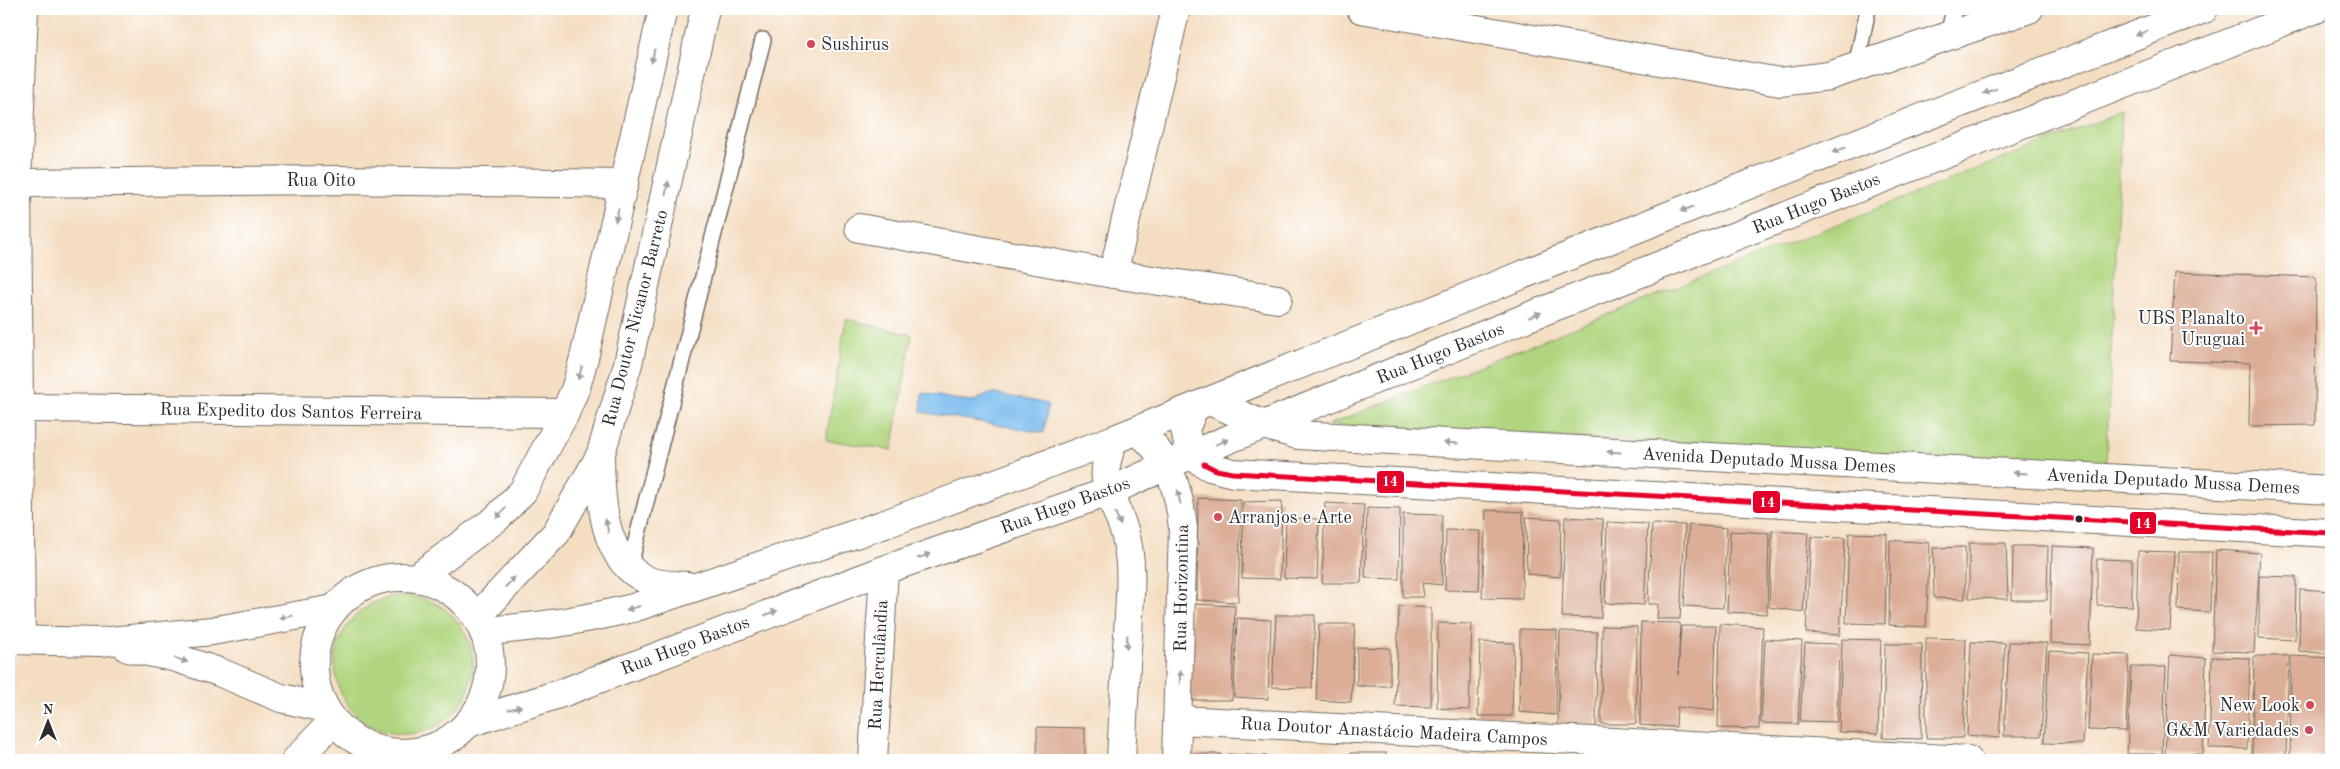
<svg xmlns="http://www.w3.org/2000/svg" width="2340" height="769" viewBox="0 0 2340 769" font-family="'Old Standard TT',serif">
<rect width="100%" height="100%" fill="#fff"/>
<filter id="ink" filterUnits="userSpaceOnUse"><feTurbulence type="fractalNoise" baseFrequency=".02" numOctaves="2"/><feDisplacementMap in="SourceGraphic" scale="10" xChannelSelector="R" yChannelSelector="G"/><feConvolveMatrix kernelMatrix="1 2 1 2 8 2 1 2 1" color-interpolation-filters="sRGB"/></filter>
<filter id="wash" filterUnits="userSpaceOnUse"><feTurbulence type="fractalNoise" baseFrequency=".0096" numOctaves="4" result="noise"/><feDisplacementMap in="SourceGraphic" scale="20" xChannelSelector="R" yChannelSelector="G"/><feGaussianBlur stdDeviation="1.12" result="paint"/><feColorMatrix in="noise" values="0 0 0 0 0 0 0 0 0 0 0 0 0 0 0 0 0 1.4 0 .05"/><feComposite in="paint" operator="in"/></filter>
<g filter="url(#wash)">
<rect width="100%" height="100%" fill="#f4dec2"/>
<!-- green -->
<g fill="#b0d57e" stroke="#6e8054">
<path d="M2122,112L2106,466L1328,425Z"/>
<path d="M846,319L912,335L892,450L826,440Z"/>
<circle cx="404" cy="665" r="69"/>
</g>
<!-- water -->
<path fill="#79bbee" stroke="#52738c" d="M922,393L971,402L992,393L1048,404L1044,433L921,412Z"/>
<g id="blocks">
<!-- building -->
<g fill="#dcae97">
<path d="M2175,272L2316,277L2315,425L2249,426L2250,363L2170,361Z"/>
<path d="M1198,498L1241,500L1238,602L1197,600Z"/>
<path d="M1282,501L1280,579L1242,578L1243,502Z"/>
<path d="M1325,503L1364,505L1361,583H1322Z"/>
<path d="M1367,508L1400,509L1399,579L1365,578Z"/>
<path d="M1486,510L1523,512L1522,599L1482,598Z"/>
<path d="M1403,514L1442,515V585L1422,583L1424,597H1403Z"/>
<path d="M1526,517L1561,519L1560,577L1527,574Z"/>
<path d="M1565,517L1603,519L1601,618L1562,617Z"/>
<path d="M1286,518L1319,519L1317,579L1284,578Z"/>
<path d="M1607,522L1648,524L1644,605L1605,603Z"/>
<path d="M1652,524L1685,525L1680,619H1657L1658,604H1648Z"/>
<path d="M1689,525L1727,528L1723,608L1684,606Z"/>
<path d="M1446,530L1481,531L1479,591L1445,590Z"/>
<path d="M1730,531L1769,533L1767,614L1727,612Z"/>
<path d="M1772,531L1808,533L1803,612L1769,607Z"/>
<path d="M1849,533L1887,534L1885,624L1846,623Z"/>
<path d="M1811,537L1845,538L1840,635L1806,633Z"/>
<path d="M1890,540L1930,543L1926,627L1889,625Z"/>
<path d="M1969,543H2006L2008,599L1969,598Z"/>
<path d="M2013,546H2048L2047,600H2012Z"/>
<path d="M2052,546L2093,548L2090,645L2050,643Z"/>
<path d="M1965,547V599L1934,598L1933,548Z"/>
<path d="M2216,550L2260,553L2254,652L2212,651Z"/>
<path d="M2138,551L2175,552L2170,630L2136,628Z"/>
<path d="M2179,552H2212L2210,612L2178,610Z"/>
<path d="M2097,559L2132,560V606L2097,605Z"/>
<path d="M2259,576L2296,577L2295,640L2259,638Z"/>
<path d="M2300,589L2331,591V654L2299,651Z"/>
<path d="M1191,604L1235,606L1232,700H1190Z"/>
<path d="M1399,606L1431,608V707L1395,706Z"/>
<path d="M1276,615H1315L1312,688L1272,687Z"/>
<path d="M1237,618L1271,620L1268,699L1234,697Z"/>
<path d="M1641,622L1680,623L1678,675L1681,626H1716L1714,711L1677,707L1676,727L1640,725Z"/>
<path d="M1438,623L1472,624L1469,710L1437,708Z"/>
<path d="M1319,624H1355L1351,702L1316,700Z"/>
<path d="M1720,624L1763,627L1759,729L1718,728Z"/>
<path d="M1602,626L1637,627L1636,724H1601Z"/>
<path d="M1520,629L1557,630L1556,715L1519,712Z"/>
<path d="M1560,631L1597,632L1596,727H1558Z"/>
<path d="M1926,638L1966,639L1963,738H1926Z"/>
<path d="M1765,639L1802,641L1798,724L1761,723Z"/>
<path d="M1842,639L1881,640L1878,734L1839,732Z"/>
<path d="M1480,642L1514,643L1512,716H1478Z"/>
<path d="M1971,642L2005,643L1999,738L1967,735Z"/>
<path d="M2009,642L2047,643L2041,736H2004Z"/>
<path d="M1805,643L1839,644L1837,722L1800,721Z"/>
<path d="M1885,644H1922L1921,739L1883,738Z"/>
<path d="M1357,647L1390,648V686H1357Z"/>
<path d="M2049,651L2088,653L2083,744L2044,743Z"/>
<path d="M2092,654L2129,655L2126,731L2088,730Z"/>
<path d="M2170,655L2206,658L2203,754H2165Z"/>
<path d="M2254,656H2289L2286,756H2252Z"/>
<path d="M2291,656L2331,658L2328,757H2290Z"/>
<path d="M2212,657L2250,658L2247,749L2209,748Z"/>
<path d="M2131,667H2166L2162,754H2127Z"/>
<path d="M1037,727L1085,728V760H1037Z"/>
<rect x="1351" y="753" width="35" height="7"/>
<rect x="1186" y="754" width="35" height="6"/>
<path d="M1228,754L1269,756V760H1228Z"/>
<rect x="1310" y="758" width="36" height="2"/>
</g>
</g>
</g>
<g filter="url(#ink)">
<use href="#blocks" fill-opacity="0" stroke="#716a60" stroke-width="1"/>
<g fill="none" stroke-linecap="round" stroke-linejoin="round">
<!-- lane casing -->
<g stroke="#716a60" stroke-width="18">
<g id="lane">
<path d="M1948,35L1954,9"/>
<path d="M1856,67L1868,9"/>
<path d="M629,569L763,40"/>
</g>
</g>
<!-- street casing -->
<g stroke="#716a60" stroke-width="30">
<g id="street">
<path d="M1361,9L1780,82L1829,76L2029,9"/>
<path d="M17,183L340,180L624,184"/>
<path d="M859,228L1113,274L1278,299"/>
<path d="M1113,274L1176,9"/>
<path d="M1212,402L1264,425L1298,435L2331,490"/>
<path d="M18,408L565,413"/>
<path d="M1194,408L1185,429L1190,455L1210,467L1233,473L2331,533"/>
<path d="M21,639L17,183L24,9"/>
<path d="M1179,720L1968,760"/>
<path d="M873,760L884,570"/>
</g>
</g>
<!-- secondary casing -->
<g stroke="#716a60" stroke-width="30">
<g id="secondary">
<path d="M1137,431C1169,454 1179,490 1183,528L1176,760"/>
<path d="M1115,439C1090,488 1122,503 1128,547C1133,576 1129,606 1128,635C1125,677 1123,718 1121,760"/>
<path d="M600,456C601,499 601,561 649,581C659,585 675,585 687,586"/>
<circle cx="402" cy="665" r="88"/>
<path d="M416,578L497,518L523,491L565,413L576,387L584,358L663,9"/>
<path d="M477,617L556,533L600,456L628,364L705,9"/>
<path d="M483,631C534,628 584,620 633,608L885,524L1115,439L1673,214L2204,9"/>
<path d="M9,640L100,642L212,631L334,609"/>
<path d="M128,648L173,657L219,672L281,698L325,708"/>
<path d="M469,723L562,693L884,570L1108,492L1190,455L1528,317L2316,9"/>
<path d="M296,760L333,721"/>
</g>
</g>
<!-- lane -->
<use href="#lane" stroke="#fff" stroke-width="15"/>
<!-- street -->
<use href="#street" stroke="#fff" stroke-width="28"/>
<!-- secondary -->
<use href="#secondary" stroke="#fff" stroke-width="28"/>
<!-- bus-1 casing -->
<g stroke="#fff" stroke-width="9">
<path id="bus-1" d="M1204,464L1216,470L1233,473L2331,533"/>
</g>
<!-- bus-1 -->
<use href="#bus-1" stroke="#e4002b" stroke-width="5"/>
</g>
<!-- one-way arrows -->
<defs><path id="oneway-solid" d="M-6-.8H1V-3.2L6.5 0L1 3.2V.8H-6Z" transform="scale(1.25)"/></defs>
<g fill="#a0a0a0">
<use href="#oneway-solid" transform="translate(2142 33) rotate(159)"/>
<use href="#oneway-solid" transform="translate(653 56) rotate(102)"/>
<use href="#oneway-solid" transform="translate(1990 91) rotate(159)"/>
<use href="#oneway-solid" transform="translate(1839 150) rotate(159)"/>
<use href="#oneway-solid" transform="translate(667 188) rotate(-78)"/>
<use href="#oneway-solid" transform="translate(1687 209) rotate(159)"/>
<use href="#oneway-solid" transform="translate(617 215) rotate(103)"/>
<use href="#oneway-solid" transform="translate(1535 315) rotate(-22)"/>
<use href="#oneway-solid" transform="translate(580 373) rotate(106)"/>
<use href="#oneway-solid" transform="translate(1222 442) rotate(-22)"/>
<use href="#oneway-solid" transform="translate(1451 443) rotate(-177)"/>
<use href="#oneway-solid" transform="translate(1614 452) rotate(-177)"/>
<use href="#oneway-solid" transform="translate(2020 473) rotate(-177)"/>
<use href="#oneway-solid" transform="translate(1179 497) rotate(-101)"/>
<use href="#oneway-solid" transform="translate(501 513) rotate(134)"/>
<use href="#oneway-solid" transform="translate(1118 519) rotate(67)"/>
<use href="#oneway-solid" transform="translate(607 526) rotate(-102)"/>
<use href="#oneway-solid" transform="translate(924 556) rotate(-19)"/>
<use href="#oneway-solid" transform="translate(510 582) rotate(-47)"/>
<use href="#oneway-solid" transform="translate(633 608) rotate(164)"/>
<use href="#oneway-solid" transform="translate(771 613) rotate(-21)"/>
<use href="#oneway-solid" transform="translate(286 617) rotate(170)"/>
<use href="#oneway-solid" transform="translate(1127 642) rotate(93)"/>
<use href="#oneway-solid" transform="translate(181 660) rotate(18)"/>
<use href="#oneway-solid" transform="translate(1180 677) rotate(-89)"/>
<use href="#oneway-solid" transform="translate(515 708) rotate(-14)"/>
</g>
</g>
<!-- markers -->
<g fill="#d1495b" stroke="#fff" stroke-width="2">
<circle cx="811" cy="44" r="5"/>
<path d="M2253.5 320.5h5v5h5v5h-5v5h-5v-5h-5v-5h5z"/>
<circle cx="1218" cy="517" r="5"/>
<circle cx="2310" cy="705" r="5"/>
<circle cx="2309" cy="730" r="5"/>
</g>
<circle fill="#2b2b2b" stroke="#fff" stroke-width="2" cx="2079" cy="519" r="4.5"/>
<g text-anchor="middle" stroke-width="4" stroke-linejoin="round" paint-order="stroke">
<!-- poi labels -->
<g font-size="18" fill="#2b2b2b" stroke="#fff" text-anchor="end">
<text x="821" y="50" text-anchor="start">Sushirus</text>
<text x="2245" y="324">UBS Planalto<tspan x="2245" dy="21">Uruguai</tspan></text>
<text x="1228" y="523" text-anchor="start">Arranjos e Arte</text>
<text x="2300" y="711">New Look</text>
<text x="2299" y="736">G&amp;M Variedades</text>
</g>
<!-- street labels -->
<g font-size="18" fill="#2b2b2b" stroke="#fff">
<text x="321" y="186">Rua Oito</text>
<text transform="translate(1816 203) rotate(-22)" y="6">Rua Hugo Bastos</text>
<text transform="translate(635 318) rotate(-76)" y="6">Rua Doutor Nicanor Barreto</text>
<text transform="translate(1440 353) rotate(-22)" y="6">Rua Hugo Bastos</text>
<text transform="translate(291 411) rotate(1)" y="6">Rua Expedito dos Santos Ferreira</text>
<text transform="translate(1769 460) rotate(3)" y="6">Avenida Deputado Mussa Demes</text>
<text transform="translate(2173 481) rotate(3)" y="6">Avenida Deputado Mussa Demes</text>
<text transform="translate(1065 505) rotate(-20)" y="6">Rua Hugo Bastos</text>
<text transform="translate(1181 588) rotate(-89)" y="6">Rua Horizontina</text>
<text transform="translate(685 645) rotate(-21)" y="6">Rua Hugo Bastos</text>
<text transform="translate(878 665) rotate(-87)" y="6">Rua Herculândia</text>
<text transform="translate(1394 731) rotate(3)" y="6">Rua Doutor Anastácio Madeira Campos</text>
</g>
</g>
<g stroke="#fff" stroke-width="2">
<rect x="1376" y="470" width="29" height="24" rx="5" fill="#e4002b"/>
<rect x="1752" y="490" width="29" height="24" rx="5" fill="#e4002b"/>
<rect x="2129" y="511" width="28" height="24" rx="5" fill="#e4002b"/>
</g>
<g font-size="14" text-anchor="middle" font-weight="bold" fill="#fff">
<text x="1390" y="486">14</text>
<text x="1767" y="507">14</text>
<text x="2143" y="528">14</text>
</g>
<!-- margin -->
<rect width="2340" height="769" fill="none" stroke="#fff" stroke-width="30"/>
<!-- north arrow -->
<g transform="translate(48 722)" stroke="#ffffff" stroke-width="4" paint-order="stroke">
<path d="M0-4L9 19L0 12L-9 19Z" fill="#2b2b2b"/>
<text y="-8" font-size="14" font-weight="bold" text-anchor="middle" fill="#2b2b2b">N</text>
</g>
</svg>
